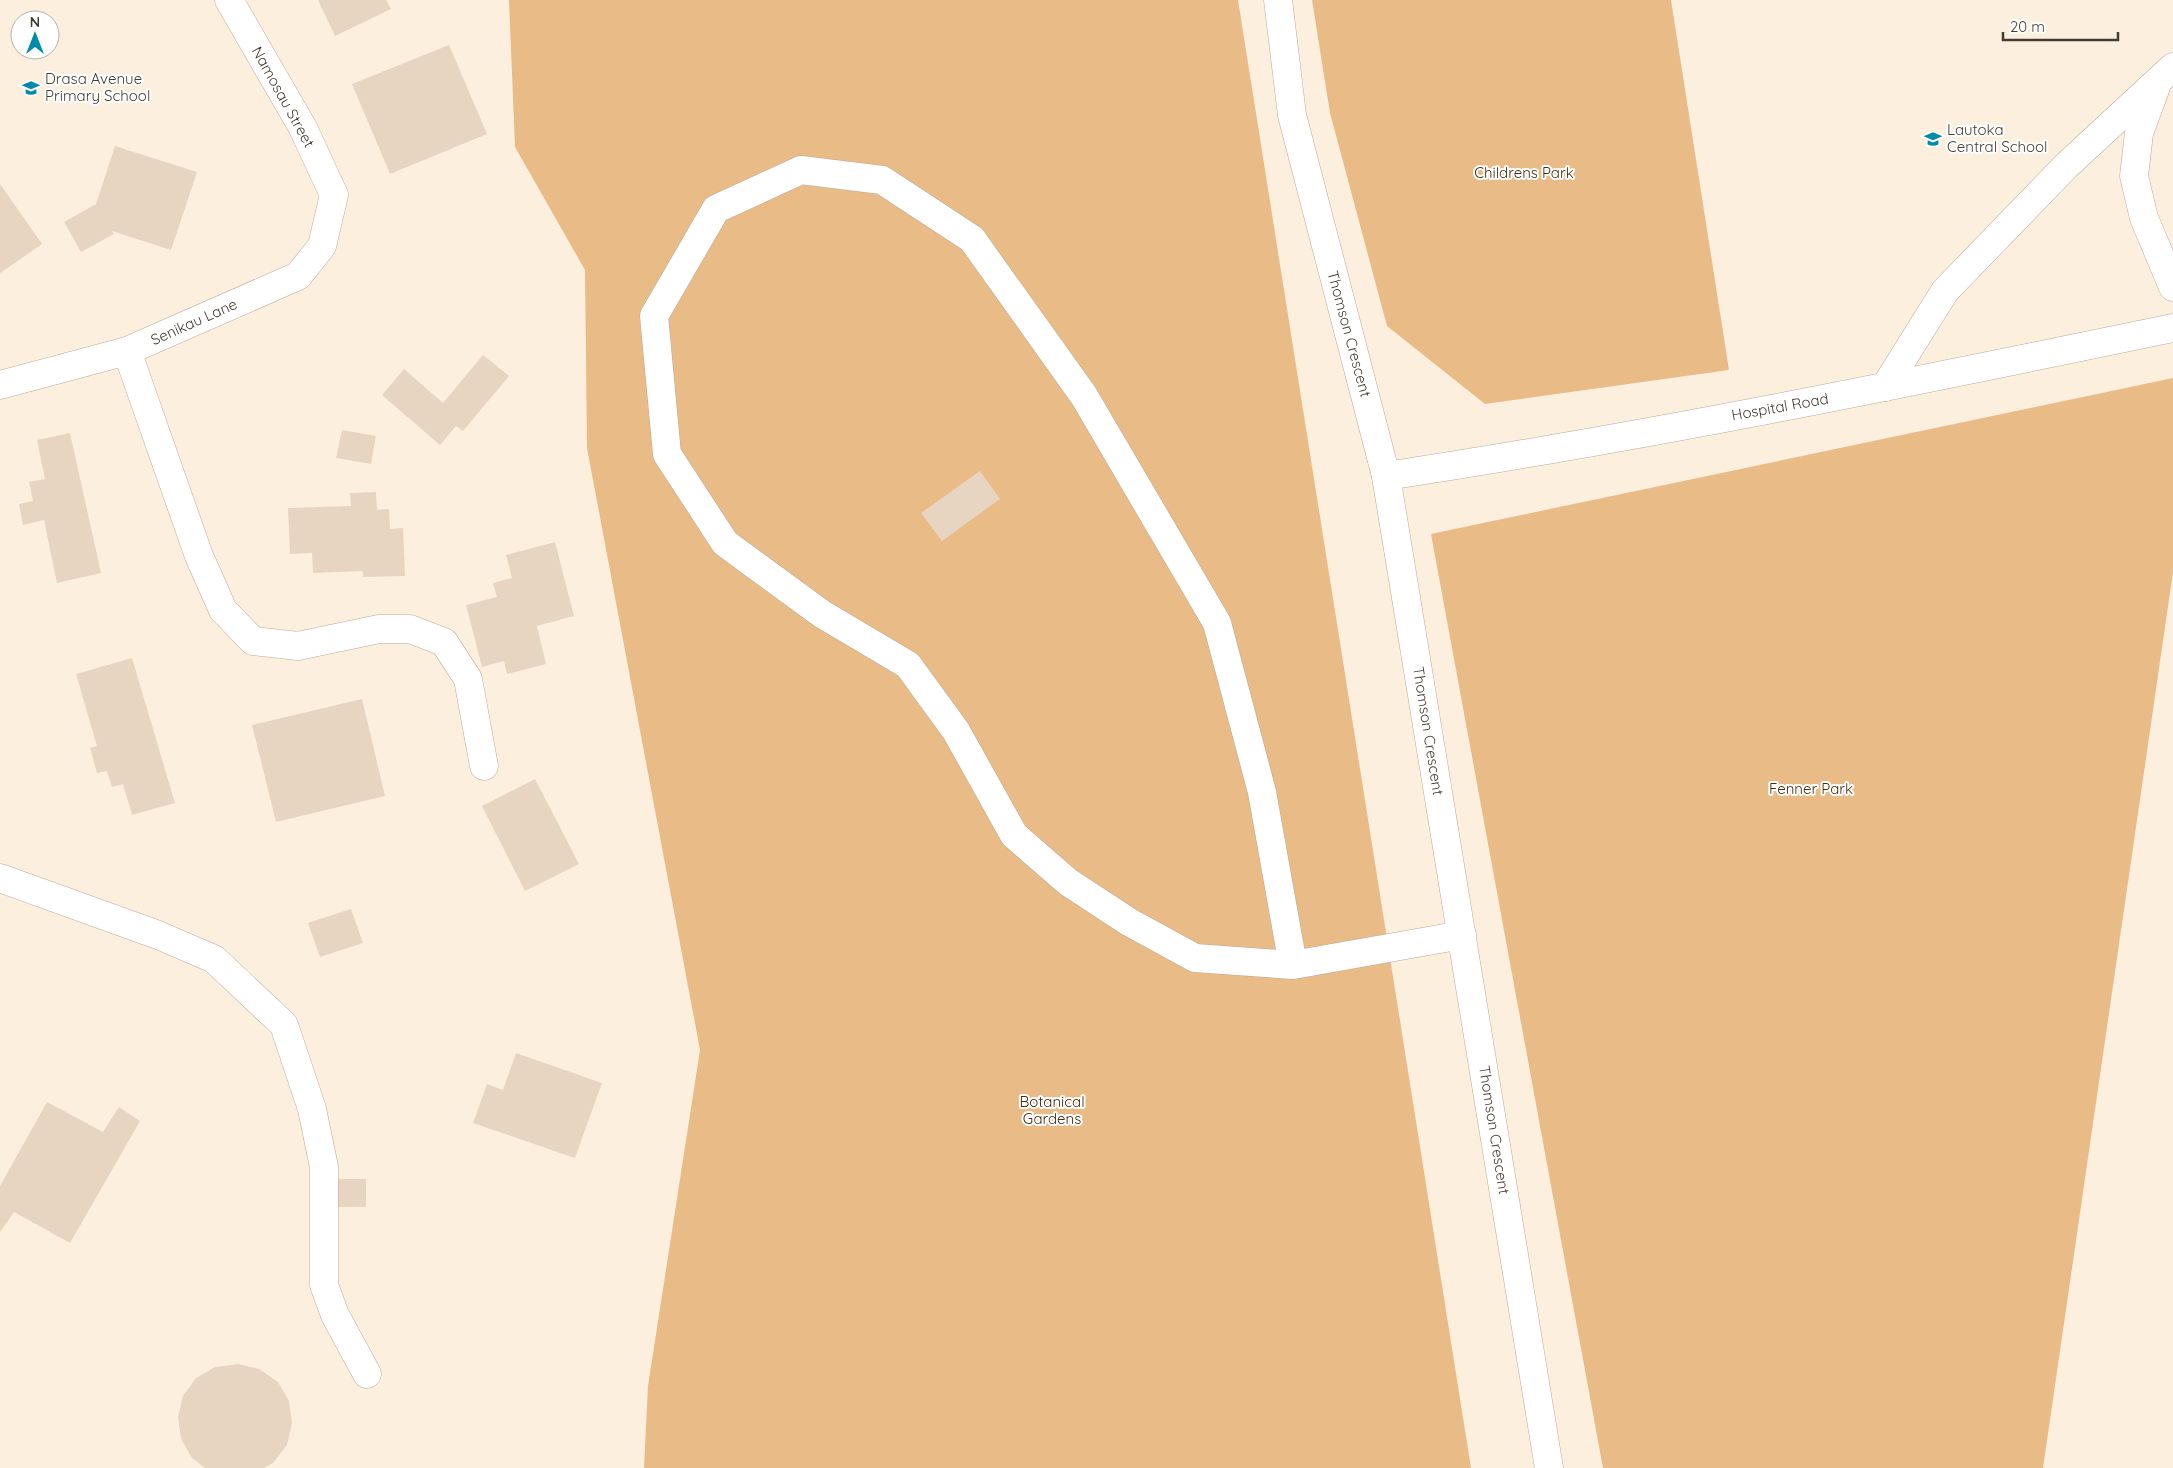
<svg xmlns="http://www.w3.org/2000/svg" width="2173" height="1468" viewBox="0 0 2173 1468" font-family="Quicksand,sans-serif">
<rect width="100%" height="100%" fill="#fdefde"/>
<!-- green -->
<g fill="#e9bb87">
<path d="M509,0H1238L1471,1468H644L648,1386L700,1050L587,448L585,270L515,147Z"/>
<path d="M1312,0H1671L1729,370L1485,404L1387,326L1330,113Z"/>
<path d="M2173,378V572L2043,1468H1603L1431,534Z"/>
</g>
<!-- building -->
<g fill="#e7d5c1">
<path d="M318,0H386L391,9L335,36Z"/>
<path d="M449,45L487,134L390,174L352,84Z"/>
<path d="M115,146L197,172L171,250L112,231L114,234L81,252L64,222L96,204Z"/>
<path d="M0,184L42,244L0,273Z"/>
<path d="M483,355L509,376L463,431L456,426L440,445L382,395L404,369L443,403Z"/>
<path d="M342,430L376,436L371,464L336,458Z"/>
<path d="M70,433L101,573L57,583L44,520L23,525L19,504L33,501L29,482L45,479L37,440Z"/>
<path d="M980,471L1000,499L942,541L921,513Z"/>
<path d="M376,492L377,510L389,509L390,529L403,528L405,576L363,577V571L313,573L312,553L290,554L288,508L351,506L350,493Z"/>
<path d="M555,542L574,616L537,626L546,664L507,674L504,661L482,667L466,605L497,597L493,583L512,578L506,555Z"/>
<path d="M132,658L175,803L132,815L123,784L112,787L107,771L97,773L90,748L97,746L76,674Z"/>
<path d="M362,699L385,796L276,822L252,725Z"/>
<path d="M535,779L579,864L525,891L482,806Z"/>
<path d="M351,909L363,943L320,957L308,923Z"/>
<path d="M516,1053L602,1083L575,1158L473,1123L487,1084L503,1090Z"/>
<path d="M47,1102L103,1132L119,1107L140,1121L70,1243L14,1212L0,1232V1186Z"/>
<rect x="333" y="1179" width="33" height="28"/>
<path d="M238,1364L259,1369L278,1382L289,1401L292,1423L287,1445L273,1463L264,1468H205L192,1458L181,1439L178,1417L183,1396L196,1378L215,1367Z"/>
</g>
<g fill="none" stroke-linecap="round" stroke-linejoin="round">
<!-- minor casing -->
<g stroke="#bcaa96" stroke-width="29">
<g id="minor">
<path d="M2156,87L2139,133L2134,176L2144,218L2173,287"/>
<path d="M127,351L199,556L223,610L253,641L298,646L379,629H410L444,642L468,679L484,766"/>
<path d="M0,385L127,351L298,276L322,246L334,195L303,128L229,0"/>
<path d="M1885,387L1945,291L2066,166L2173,67"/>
<path d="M1386,476C1650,436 1912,382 2173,328"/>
<path d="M0,878L158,935L214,959L284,1025L312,1109L324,1167V1285L335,1315L367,1374"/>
<path d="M1293,965L1262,792L1217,623L1084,396L972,239L882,180L801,170L716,209L654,316L667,454L725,543L822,614L908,665L956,731L1014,835L1068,882L1129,922L1195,958L1293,965L1462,935"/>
</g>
</g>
<!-- major casing -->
<g stroke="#bcaa96" stroke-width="29">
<path id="major" d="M1278,0L1292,115L1386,476L1549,1468"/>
</g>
<!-- minor -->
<use href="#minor" stroke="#fff" stroke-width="28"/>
<!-- major -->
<use href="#major" stroke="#fff" stroke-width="28"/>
</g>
<!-- icons -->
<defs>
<g id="school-bare" transform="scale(1.35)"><path d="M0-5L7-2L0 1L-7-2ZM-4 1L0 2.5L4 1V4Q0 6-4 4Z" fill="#008baa" stroke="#fff" stroke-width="2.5" paint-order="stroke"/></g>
</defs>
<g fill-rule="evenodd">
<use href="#school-bare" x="31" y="88"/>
<use href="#school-bare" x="1933" y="139"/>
</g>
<g text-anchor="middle" stroke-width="4" stroke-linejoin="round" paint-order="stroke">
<!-- poi labels -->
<g font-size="15" fill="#433c33" stroke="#fff" text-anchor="start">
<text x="45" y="84">Drasa Avenue<tspan x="45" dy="17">Primary School</tspan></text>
<text x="1947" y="135">Lautoka<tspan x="1947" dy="17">Central School</tspan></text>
</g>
<!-- street labels -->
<g font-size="15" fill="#433c33" stroke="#fff">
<text transform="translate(283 97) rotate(61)" y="5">Namosau Street</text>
<text transform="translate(194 322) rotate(-24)" y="5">Senikau Lane</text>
<text transform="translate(1349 334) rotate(75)" y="5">Thomson Crescent</text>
<text transform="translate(1780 407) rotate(-10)" y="5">Hospital Road</text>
<text transform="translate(1428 731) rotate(81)" y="5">Thomson Crescent</text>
<text transform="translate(1494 1130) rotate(81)" y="5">Thomson Crescent</text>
</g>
<!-- park labels -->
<g font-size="15" fill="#452d0d" stroke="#fff">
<text x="1524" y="178">Childrens Park</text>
<text x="1811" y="794">Fenner Park</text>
<text x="1052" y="1107">Botanical<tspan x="1052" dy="17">Gardens</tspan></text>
</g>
</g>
<!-- north arrow -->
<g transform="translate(35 35)"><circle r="24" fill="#ffffff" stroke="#b4b1ad"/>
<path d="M0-4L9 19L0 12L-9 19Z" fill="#008baa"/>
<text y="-8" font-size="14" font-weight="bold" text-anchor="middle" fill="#433c33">N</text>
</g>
<!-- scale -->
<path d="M2003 32v8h115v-8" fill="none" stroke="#433c33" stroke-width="2.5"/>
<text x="2010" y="32" font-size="15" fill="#433c33" stroke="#ffffff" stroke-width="4" paint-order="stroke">20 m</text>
</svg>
